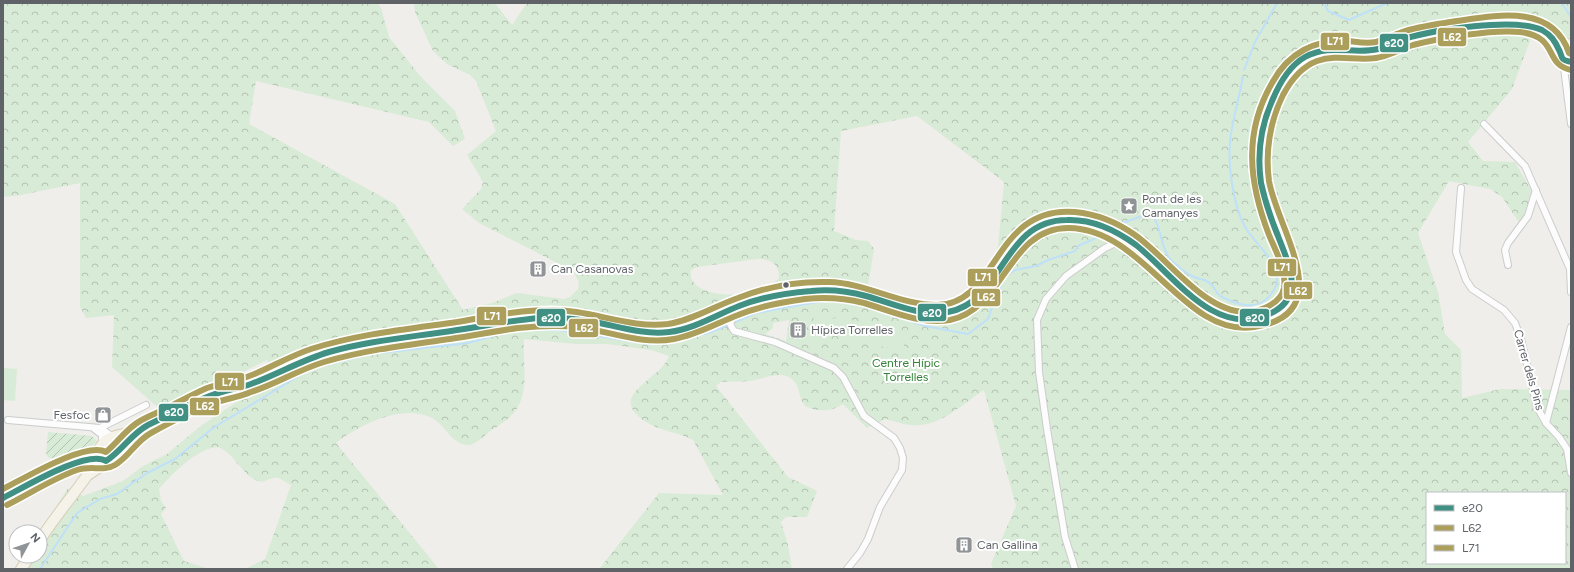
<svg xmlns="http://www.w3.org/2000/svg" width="1574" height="572" viewBox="0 0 1574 572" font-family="Figtree,sans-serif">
<defs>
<pattern id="forest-crowns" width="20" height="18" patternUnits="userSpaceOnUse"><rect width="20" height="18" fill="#d8ebd6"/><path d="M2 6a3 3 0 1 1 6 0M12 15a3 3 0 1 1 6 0" fill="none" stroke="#b2c2b1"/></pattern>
<pattern id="garden-furrows" width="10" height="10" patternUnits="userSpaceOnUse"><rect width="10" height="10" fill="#d8ebd6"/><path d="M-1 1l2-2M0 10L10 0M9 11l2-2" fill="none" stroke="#b2c2b1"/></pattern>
</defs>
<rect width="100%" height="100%" fill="#efeeea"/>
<!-- forest -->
<path fill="url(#forest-crowns)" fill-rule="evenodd" d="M3,3H377L381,8L389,37L421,77L455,111L465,139L453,146L429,122L256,81L249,124L395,204L463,310L492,303L517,293L564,299L570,297L578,289L579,282L573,271L479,223L462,209L481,189L483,182L467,155L496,131L476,81L470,75L447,64L433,51L415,12L414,3H495L512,25L527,3H1571V44L1531,38L1512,89L1468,142L1483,161L1515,162L1535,197L1522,227L1502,197L1490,189L1449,181L1418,233L1438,292L1445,334L1461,350L1462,398L1500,389L1571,390V569H993L991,564L1016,506L984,390C961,405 940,428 910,425C902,424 894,421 886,419L867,428L843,404C832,412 817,412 805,406C799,399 800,388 794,381C782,368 763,380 749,381C740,382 731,381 721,382L716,386L788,477L817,491L807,517H786L781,522L788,545L792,569H599L659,493L723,495L693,440C678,432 660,431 646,422C604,395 661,380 669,356L651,350L607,344H576L524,339C522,364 532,397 510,417C504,423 495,427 488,433C480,439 473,448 462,444C449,439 444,424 432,418C403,403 359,425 336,443L439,569H245L265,559L291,485C273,475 280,476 261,482C242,477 236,454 218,447C197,448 172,474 159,489L161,501L166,508L161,514L184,561L209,569H17L25,556H40V532L68,488L83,496L123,481L143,466L167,454L202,425L241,399L274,381L275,377L267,360L163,412L112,367L114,315L86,318L80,307V183L21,195L3,197ZM917,116L1004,182L994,290L982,305L964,319L946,322L902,313L868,286L874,249L868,241L856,240L834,231L841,131ZM757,259C770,259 779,263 779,277C768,300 685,303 691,270L697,267ZM789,320L786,341L765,334L773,328V323ZM1427,493H1565V563H1427Z"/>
<!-- garden -->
<path fill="url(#garden-furrows)" d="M48,432L92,436L97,441L88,450L61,463L59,458H49L46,454Z"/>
<!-- pitch -->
<g fill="#d8ebd6">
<path d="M814,317L828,319L824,342L810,340Z"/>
<circle cx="836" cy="326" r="8"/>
<path d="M851,320L906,332L903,351L846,339Z"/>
<path d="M3,368L17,369L15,401L3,400Z"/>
</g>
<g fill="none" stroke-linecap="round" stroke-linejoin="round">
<!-- stream -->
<g stroke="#bfe0f9" stroke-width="2">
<path d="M1324,3L1328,11L1349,20L1387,3"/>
<path d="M1562,3L1571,17"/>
<path d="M1244,70L1255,42L1277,3"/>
<path d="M1114,226L1145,215L1152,214C1162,228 1160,246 1170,259C1177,266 1185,273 1194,277C1198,279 1204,279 1208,282C1215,285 1215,294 1222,297C1238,305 1258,312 1271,294C1274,290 1277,286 1277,281C1278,259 1253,243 1244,225C1233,204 1228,165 1230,142C1232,120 1239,99 1243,77"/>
<path d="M733,323L756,313L828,300L860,305L925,326L968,334L988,319L996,296L1005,277L1015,270L1036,266L1048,260L1075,251L1078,246L1094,239L1105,231"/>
<path d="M40,569L77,513L100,499L117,494L147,473L175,459L213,428L312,368L371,354L468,343L493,336L497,332L505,333L520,330H559L648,344L673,342L708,333L729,325"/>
</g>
<!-- street casing -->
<g stroke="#cbcccc" stroke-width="8">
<g id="street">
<path d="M1563,60L1571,124"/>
<path d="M1484,124L1525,166L1570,269"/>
<path d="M1461,188L1456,252L1466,280L1472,289L1504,310L1515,323L1521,339L1537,407L1546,423L1559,437L1567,449L1571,473"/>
<path d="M1508,265L1505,250L1508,243L1528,216L1536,190"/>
<path d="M1571,267L1570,269L1571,292"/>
<path d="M767,298L760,306L734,316L730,324L734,331L775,342L834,368L843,377L864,416L894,438L900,448L903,458L902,470L880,507L868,539L860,553L847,569"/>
<path d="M8,420L100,428L113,437"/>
<path d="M1546,423L1571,327"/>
<path d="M93,428L102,435V444"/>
<path d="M100,428L146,405"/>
<path d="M3,498L77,461L97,449"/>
<path d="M1075,569L1065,537L1047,429L1039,372L1037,320L1046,299L1066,276L1105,248L1126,238"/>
</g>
</g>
<!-- primary casing -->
<g stroke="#d7ceb8" stroke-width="12">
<g id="primary">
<path d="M1571,46L1564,47L1561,52L1563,60L1571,62"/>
<path d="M88,475L120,453L139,431"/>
<path d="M40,540C54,518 71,498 86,477C92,466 96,451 104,442C113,434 129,434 141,430C165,421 187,405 211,396C226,390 243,387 258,381C279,373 299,361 321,355C365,342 411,337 456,330C485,326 514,319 543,318C559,317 576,318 592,321C617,326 642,335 669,332C696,329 717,314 742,305C766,295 793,291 819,290C838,289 858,293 877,298C901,305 927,318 953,312C1004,299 1000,216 1070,219C1092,220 1116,230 1133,243C1170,270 1209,333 1263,318C1308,304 1290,266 1278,236C1272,219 1264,199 1261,180C1258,158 1260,134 1267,112C1274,92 1286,68 1305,57C1329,44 1348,54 1372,51C1385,49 1397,42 1409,38C1437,31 1498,19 1525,25C1541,28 1555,38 1569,45"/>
<path d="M21,569L30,556"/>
</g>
</g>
<!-- street -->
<use href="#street" stroke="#fdfcfc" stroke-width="6"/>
<!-- primary -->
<use href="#primary" stroke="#f4f2e9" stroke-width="10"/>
<!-- bus-1 casing -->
<g stroke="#fff" stroke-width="9">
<path id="bus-1" d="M3,498C23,488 87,449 106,461C122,451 131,434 148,425C167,416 187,405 207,397C221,391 237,389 251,384C278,374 302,360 329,352C371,340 414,337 457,330C485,326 512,320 540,318C559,317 577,319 595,322C620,327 644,335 669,332C694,329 716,315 739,306C762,297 786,293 811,291C830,289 848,291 866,296C892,303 920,317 948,312C1004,302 1002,220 1067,220C1092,219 1117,231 1136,245C1173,274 1213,337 1267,315C1307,299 1289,265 1278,236C1271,219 1265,201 1261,183C1257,155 1261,126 1272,101C1279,84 1289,66 1305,57C1331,43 1353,55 1378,49C1387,47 1395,42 1404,39C1433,30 1515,17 1542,30C1551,35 1555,41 1559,50C1561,53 1561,57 1563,59C1565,61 1568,61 1571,62"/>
</g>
<!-- bus-2 casing -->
<g stroke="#fff" stroke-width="9">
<path id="bus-2" d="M7,505C29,494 54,478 77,470C92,465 103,472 115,465C129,457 136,441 151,433C171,422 192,411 213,403C226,399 239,397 251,392C276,384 298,370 324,362C365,350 407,345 450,339C472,336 495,331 518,328C537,326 557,325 577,327C609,331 641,345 674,339C697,335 717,323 738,315C760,306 782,302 805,299C825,297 844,298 864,303C891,311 921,325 950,320C1005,309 1008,227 1069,228C1145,229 1184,338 1254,327C1341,314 1277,229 1269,181C1265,152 1270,121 1283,95C1291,80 1301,67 1317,61C1337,54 1356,61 1376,58C1389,56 1400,49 1413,45C1440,38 1493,29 1520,32C1560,37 1543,64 1571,70"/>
</g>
<!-- bus-3 casing -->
<g stroke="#fff" stroke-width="9">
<path id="bus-3" d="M3,489C23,479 86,441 106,452C118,442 127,428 140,421C148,416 157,413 165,409C179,402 193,394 207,388C222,383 237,381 252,375C272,367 290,356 311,349C358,334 408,329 457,322C487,317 518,310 549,310C589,309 629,329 668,324C693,320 715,306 738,298C766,287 798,281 829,282C866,283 900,305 937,305C999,304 993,205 1075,212C1096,214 1118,223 1135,235C1167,257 1205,314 1248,312C1262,311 1281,303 1284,288C1287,270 1275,250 1269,235C1249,183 1243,133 1272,83C1288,53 1315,39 1348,41C1358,42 1366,44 1376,42C1385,39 1393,35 1402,32C1419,26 1439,24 1457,21C1497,15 1553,4 1569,53L1571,54"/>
</g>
<!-- bus-1 -->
<use href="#bus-1" stroke="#409183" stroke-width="6"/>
<!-- bus-2 -->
<use href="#bus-2" stroke="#ac9f5c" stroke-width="6"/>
<!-- bus-3 -->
<use href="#bus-3" stroke="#ac9f5c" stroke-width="6"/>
</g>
<!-- icons -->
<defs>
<g id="sight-square" transform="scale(0.9)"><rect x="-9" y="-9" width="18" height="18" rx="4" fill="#919496" stroke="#fff"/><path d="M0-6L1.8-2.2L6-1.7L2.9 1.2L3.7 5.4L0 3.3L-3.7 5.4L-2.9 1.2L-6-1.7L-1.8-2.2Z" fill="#fff"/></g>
<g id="building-square" transform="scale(0.9)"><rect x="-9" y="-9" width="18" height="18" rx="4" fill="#919496" stroke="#fff"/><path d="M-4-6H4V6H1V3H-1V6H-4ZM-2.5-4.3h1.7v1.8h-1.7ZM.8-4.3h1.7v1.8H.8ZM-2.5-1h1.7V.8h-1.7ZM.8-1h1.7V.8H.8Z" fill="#fff"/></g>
<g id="shop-square" transform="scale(0.9)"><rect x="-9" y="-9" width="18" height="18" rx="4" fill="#919496" stroke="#fff"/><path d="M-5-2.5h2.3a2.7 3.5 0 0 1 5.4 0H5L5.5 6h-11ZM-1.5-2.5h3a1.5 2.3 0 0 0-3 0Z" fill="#fff"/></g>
</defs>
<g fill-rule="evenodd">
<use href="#sight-square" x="1129" y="206"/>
<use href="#building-square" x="538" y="269"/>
<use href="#building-square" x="798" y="330"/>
<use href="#shop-square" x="103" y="415"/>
<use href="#building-square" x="964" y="545"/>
</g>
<!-- markers -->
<circle fill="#5f6368" stroke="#fff" stroke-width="1.5" cx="786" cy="285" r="3.5"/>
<g text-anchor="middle" stroke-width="4" stroke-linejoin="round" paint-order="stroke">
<!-- poi labels -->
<g font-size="12" fill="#5f6368" stroke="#fff" text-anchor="start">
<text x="1142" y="203">Pont de les<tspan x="1142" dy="14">Camanyes</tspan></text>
<text x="551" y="273">Can Casanovas</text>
<text x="811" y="334">Hípica Torrelles</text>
<text x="90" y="419" text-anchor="end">Fesfoc</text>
<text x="977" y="549">Can Gallina</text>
</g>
<!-- park labels -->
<g font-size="12" fill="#348238" stroke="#fff">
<text x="906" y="367">Centre Hípic<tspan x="906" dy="14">Torrelles</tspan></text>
</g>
<!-- street labels -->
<g font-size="12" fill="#5f6368" stroke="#fff">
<text transform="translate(1529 370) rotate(74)" y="4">Carrer dels Pins</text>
</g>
</g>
<g stroke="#fff" stroke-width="1.5">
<rect x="1437" y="27" width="30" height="20" rx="4" fill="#ac9f5c"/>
<rect x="1320" y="32" width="30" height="19" rx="4" fill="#ac9f5c"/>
<rect x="1379" y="33" width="30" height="20" rx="4" fill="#409183"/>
<rect x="1267" y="258" width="30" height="19" rx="4" fill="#ac9f5c"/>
<rect x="967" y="268" width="31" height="19" rx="4" fill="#ac9f5c"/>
<rect x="1283" y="281" width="30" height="19" rx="4" fill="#ac9f5c"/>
<rect x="971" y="288" width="30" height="19" rx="4" fill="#ac9f5c"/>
<rect x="917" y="303" width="30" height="19" rx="4" fill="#409183"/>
<rect x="476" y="306" width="31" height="20" rx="4" fill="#ac9f5c"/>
<rect x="536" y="308" width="30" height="19" rx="4" fill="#409183"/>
<rect x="1239" y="308" width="31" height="19" rx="4" fill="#409183"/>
<rect x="568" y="318" width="31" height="20" rx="4" fill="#ac9f5c"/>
<rect x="214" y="372" width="31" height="19" rx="4" fill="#ac9f5c"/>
<rect x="189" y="397" width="31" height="19" rx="4" fill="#ac9f5c"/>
<rect x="158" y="403" width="31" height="19" rx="4" fill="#409183"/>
</g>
<g font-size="11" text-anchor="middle" font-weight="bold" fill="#fff">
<text x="1452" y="41">L62</text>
<text x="1335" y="45">L71</text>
<text x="1394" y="47">e20</text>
<text x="1282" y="271">L71</text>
<text x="983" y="281">L71</text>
<text x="1298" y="295">L62</text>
<text x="986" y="301">L62</text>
<text x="932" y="317">e20</text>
<text x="492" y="320">L71</text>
<text x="551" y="322">e20</text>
<text x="1255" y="322">e20</text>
<text x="584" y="332">L62</text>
<text x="230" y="386">L71</text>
<text x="205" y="410">L62</text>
<text x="174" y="416">e20</text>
</g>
<!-- border -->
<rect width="1574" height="572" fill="none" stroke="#5f6368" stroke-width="8"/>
<!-- legend -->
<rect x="1426" y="492" width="140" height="72" fill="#ffffff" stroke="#bfc1c3"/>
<rect x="1434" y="505" width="20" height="6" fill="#409183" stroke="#bfc1c3"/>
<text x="1462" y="512" font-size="12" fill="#5f6368">e20</text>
<rect x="1434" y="525" width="20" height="6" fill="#ac9f5c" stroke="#bfc1c3"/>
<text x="1462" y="532" font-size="12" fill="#5f6368">L62</text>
<rect x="1434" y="545" width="20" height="6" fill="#ac9f5c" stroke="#bfc1c3"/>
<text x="1462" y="552" font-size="12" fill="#5f6368">L71</text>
<!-- north arrow -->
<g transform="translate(28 544) rotate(50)"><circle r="19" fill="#ffffff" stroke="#bfc1c3"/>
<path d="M0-3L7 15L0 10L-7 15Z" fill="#919496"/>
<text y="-6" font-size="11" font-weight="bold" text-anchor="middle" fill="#5f6368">N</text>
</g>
</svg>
